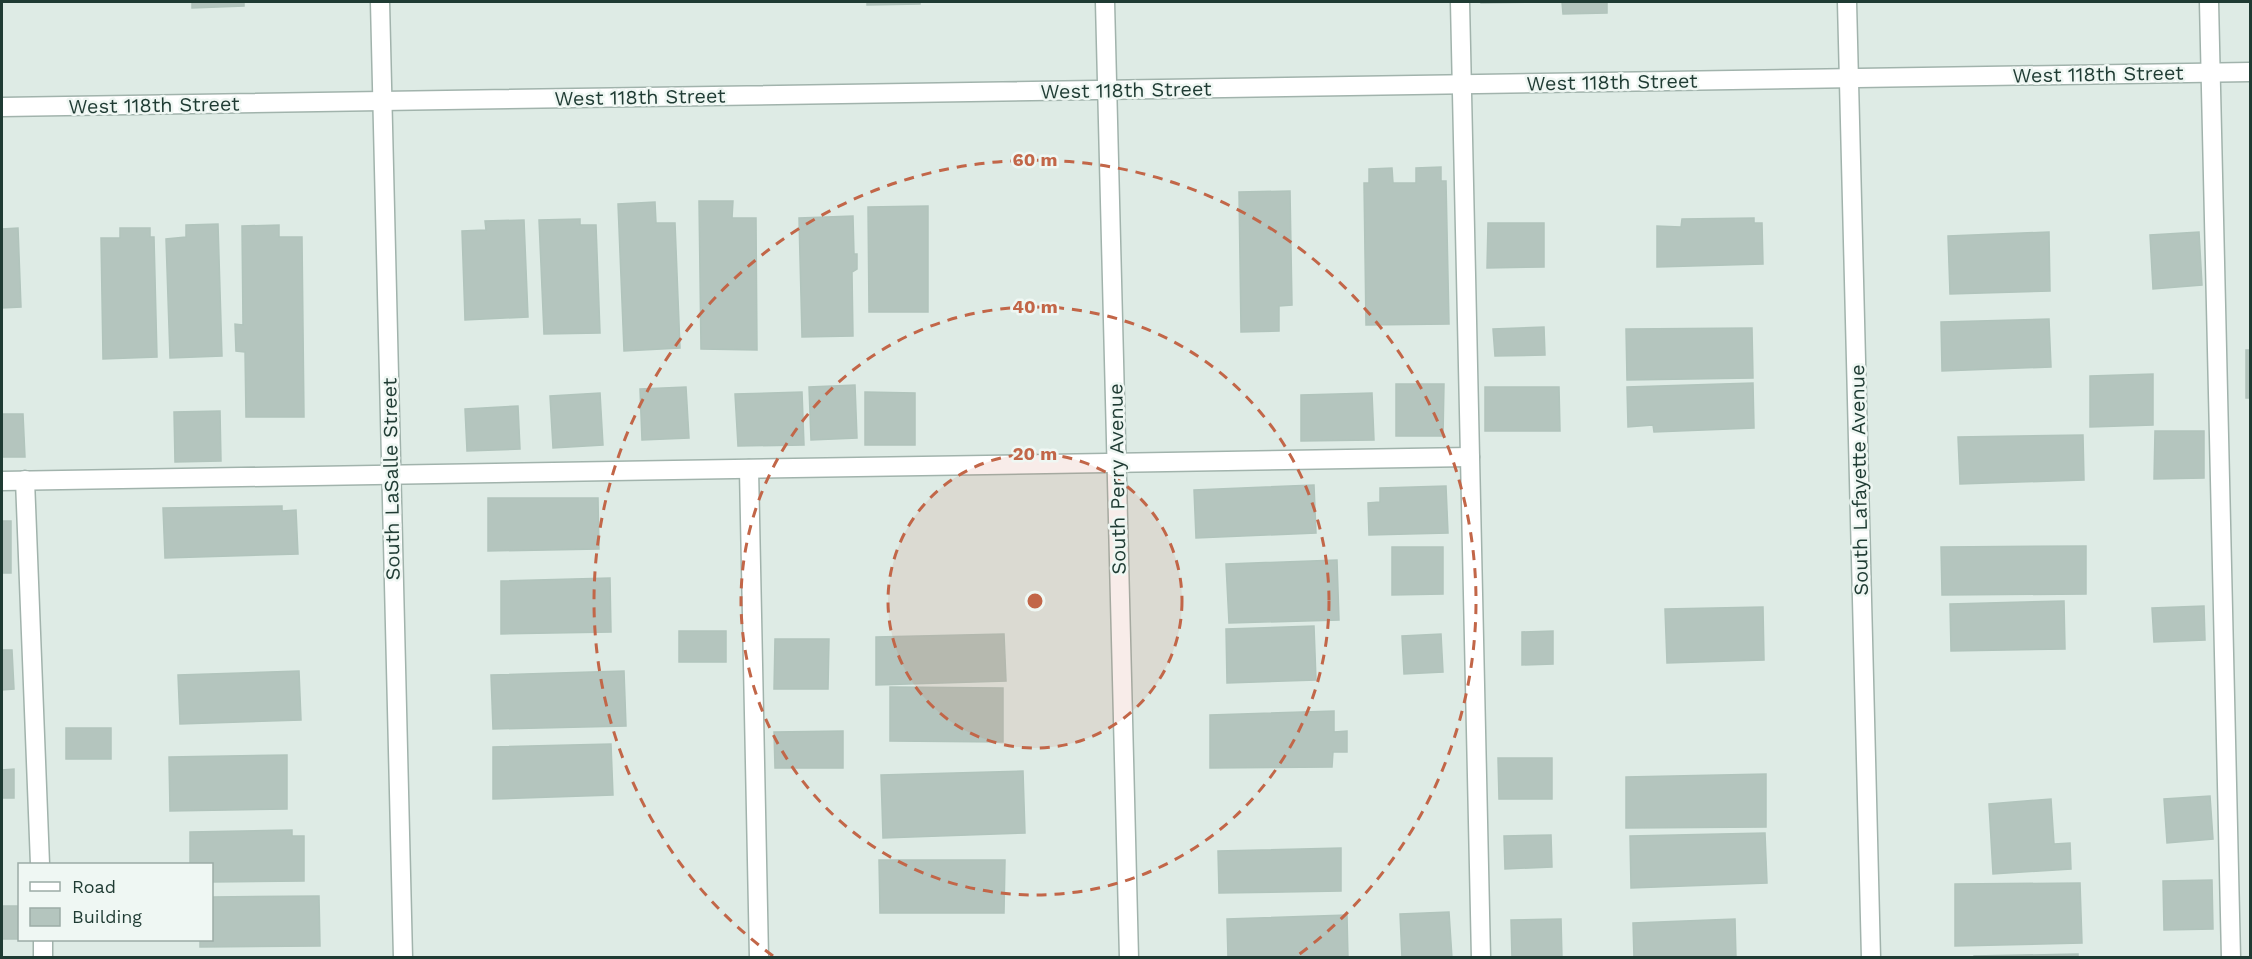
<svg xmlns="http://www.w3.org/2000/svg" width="2252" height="959" viewBox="0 0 2252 959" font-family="'Work Sans',sans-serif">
<rect width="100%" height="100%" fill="#deebe5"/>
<!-- building -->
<g fill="#b4c5be" stroke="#b1c4bc" stroke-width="1.5">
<path d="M192,2H244V6L192,8Z"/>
<path d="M867,2H920V4L867,5Z"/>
<path d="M1481,2H1537L1481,3Z"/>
<path d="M1562,2H1607V13L1563,14Z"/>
<path d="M1441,167V181H1446L1449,324L1366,325L1364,183H1369V169L1392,168L1393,183H1416V168Z"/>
<path d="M1290,191L1292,305L1279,306V331L1241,332L1239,192Z"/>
<path d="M699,201H733L732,218H756L757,350L701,349Z"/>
<path d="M655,202L656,223H675L680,348L624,351L618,204Z"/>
<path d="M928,206V312H869L868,207Z"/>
<path d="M853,216L854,254H857V269L852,272L853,336L802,337L799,218Z"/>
<path d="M1754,218V223H1762L1763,264L1657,267V226L1681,227L1682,219Z"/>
<path d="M580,219V225H596L600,333L544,334L539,220Z"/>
<path d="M524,220L528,317L465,320L462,231L486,230L485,221Z"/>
<path d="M1488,223H1544V267L1487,268Z"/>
<path d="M218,224L222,356L170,358L166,239L186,237V225Z"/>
<path d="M279,225V237H302L304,417H246L245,352L236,351L235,324L243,325L242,226Z"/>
<path d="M18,228L21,307L2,308V229Z"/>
<path d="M120,228H150V237H154L157,357L103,359L101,238H120Z"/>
<path d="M2049,232L2050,291L1950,294L1948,236Z"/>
<path d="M2199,232L2202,285L2153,289L2150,235Z"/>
<path d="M2049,319L2051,367L1942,371L1941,322Z"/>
<path d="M1544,327L1545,355L1495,356L1493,329Z"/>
<path d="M1752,328L1753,378L1627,380L1626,329Z"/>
<rect x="2246" y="350" width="4" height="48"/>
<path d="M2153,374V425L2090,427V376Z"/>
<path d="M1753,383L1754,428L1654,432L1653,425L1628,427L1627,387Z"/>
<path d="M1396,384H1444L1443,436H1396Z"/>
<path d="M855,385L857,438L811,440L809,387Z"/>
<path d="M686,387L689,438L642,440L640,389Z"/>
<path d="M1485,387H1559L1560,431H1485Z"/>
<path d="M802,392L804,445L738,446L735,394Z"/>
<path d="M865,392L915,393V445H865Z"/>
<path d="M600,393L603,445L553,448L550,396Z"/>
<path d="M1372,393L1374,440L1301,441V395Z"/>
<path d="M518,406L520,449L467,451L465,409Z"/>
<path d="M220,411L221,461L175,462L174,412Z"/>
<path d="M2,414H23L25,457H2Z"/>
<path d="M2155,431H2204V478L2154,479Z"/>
<path d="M2083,435L2084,480L1960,484L1958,437Z"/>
<path d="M1314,485L1316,533L1196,538L1194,490Z"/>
<path d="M1446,486L1448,533L1369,535L1368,503L1380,502V488Z"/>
<path d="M488,498H598L599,549L488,551Z"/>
<path d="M282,506V511L296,510L298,554L165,558L163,508Z"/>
<rect x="2" y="521" width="9" height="52"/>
<path d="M2086,546V594L1942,595L1941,547Z"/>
<path d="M1392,547H1443V594L1392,595Z"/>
<path d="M1337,560L1339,620L1229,623L1226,564Z"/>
<path d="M610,578L611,632L501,634V581Z"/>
<path d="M2064,601L2065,649L1951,651L1950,604Z"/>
<path d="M2204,606L2205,640L2154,642L2152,608Z"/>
<path d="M1763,607L1764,660L1667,663L1665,609Z"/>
<path d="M1314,626L1316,680L1227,683L1226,629Z"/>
<rect x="679" y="631" width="47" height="31"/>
<path d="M1553,631V664L1522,665V632Z"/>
<path d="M1004,634L1006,681L876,685V637Z"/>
<path d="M1441,634L1443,672L1404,674L1402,636Z"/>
<path d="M775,639H829L828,689H774Z"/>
<path d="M2,650H12L14,689L2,690Z"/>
<path d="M299,671L301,720L180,724L178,675Z"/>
<path d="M624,671L626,726L493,729L491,675Z"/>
<path d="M890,687L1003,688V742L890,741Z"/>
<path d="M1334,711V732L1347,731V752H1333L1332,767L1210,768V715Z"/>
<rect x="66" y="728" width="45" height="31"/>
<path d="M843,731V768H775L774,732Z"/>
<path d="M611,744L613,795L493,799V747Z"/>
<path d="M287,755V809L170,811L169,757Z"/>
<path d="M1498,758H1552V799H1499Z"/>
<path d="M14,769V798H2V770Z"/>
<path d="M1023,771L1025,833L883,838L881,775Z"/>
<path d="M1766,774V827L1626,828V777Z"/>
<path d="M2210,796L2213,839L2167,843L2164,799Z"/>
<path d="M2051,799L2054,844L2070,843L2071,869L1993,874L1989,804Z"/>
<path d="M292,830V836H304V881L212,882V864H190V832Z"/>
<path d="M1765,833L1767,883L1631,888L1630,836Z"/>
<path d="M1551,835L1552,867L1505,869L1504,836Z"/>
<path d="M1341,848V891L1219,893L1218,851Z"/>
<path d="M879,860H1005L1004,913H880Z"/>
<path d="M2212,880L2213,929L2164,930L2163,881Z"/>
<path d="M2080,883L2082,943L1955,946V884Z"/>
<path d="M319,896L320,946L200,947V940H212V897Z"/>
<path d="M2,906H18L19,939H2Z"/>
<path d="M1449,912L1452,958H1402L1400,914Z"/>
<path d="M1347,915L1348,958H1228L1227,919Z"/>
<path d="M1561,919L1562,958H1512L1511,920Z"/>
<path d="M1735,919L1736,958H1634L1633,923Z"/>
<path d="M2078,954V958H1974V956Z"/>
</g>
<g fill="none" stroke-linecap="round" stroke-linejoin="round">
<!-- service casing -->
<g stroke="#a1b3ac" stroke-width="21">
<g id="service">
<path d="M1460,2L1481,958"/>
<path d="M2209,2L2231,958"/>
<path d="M749,469L759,958"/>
<path d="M25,480L40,864"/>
<path d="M2,481L1470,457"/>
<path d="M43,940V958"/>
</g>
</g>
<!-- minor casing -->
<g stroke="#a1b3ac" stroke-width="21">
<g id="minor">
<path d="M380,2L403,958"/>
<path d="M1105,2L1129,958"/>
<path d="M1847,2L1871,958"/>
<path d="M2,107L2250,72"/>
</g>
</g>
<!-- service -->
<use href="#service" stroke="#fff" stroke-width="18"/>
<!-- minor -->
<use href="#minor" stroke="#fff" stroke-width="18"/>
</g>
<!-- distance rings -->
<circle cx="1035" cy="601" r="147" fill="#c26648" fill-opacity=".12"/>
<g fill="none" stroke="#c26648" stroke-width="3" stroke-dasharray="10 8">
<circle cx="1035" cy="601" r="147"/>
<circle cx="1035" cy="601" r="294"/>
<path d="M773 956A441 441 0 1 1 1297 956"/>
</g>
<g text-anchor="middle" stroke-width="5" stroke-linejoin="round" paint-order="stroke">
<!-- street labels -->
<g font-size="20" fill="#1f3b33" stroke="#eff7f3">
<text transform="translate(2098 74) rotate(-1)" y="7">West 118th Street</text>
<text transform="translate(1612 82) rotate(-1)" y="7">West 118th Street</text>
<text transform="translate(1126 90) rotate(-1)" y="7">West 118th Street</text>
<text transform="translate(640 97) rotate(-1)" y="7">West 118th Street</text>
<text transform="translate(154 105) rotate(-1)" y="7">West 118th Street</text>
<text transform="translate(391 479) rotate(-91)" y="7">South LaSalle Street</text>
<text transform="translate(1117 479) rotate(-91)" y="7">South Perry Avenue</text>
<text transform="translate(1859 480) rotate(-91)" y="7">South Lafayette Avenue</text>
</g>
</g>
<circle cx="1035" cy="601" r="9" fill="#c26648" stroke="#eff7f3" stroke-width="3"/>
<g font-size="18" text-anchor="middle" font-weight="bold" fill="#c26648" stroke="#eff7f3" stroke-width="5" stroke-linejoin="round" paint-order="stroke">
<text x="1035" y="166">60 m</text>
<text x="1035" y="313">40 m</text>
<text x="1035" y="460">20 m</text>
</g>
<!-- border -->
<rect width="2252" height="959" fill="none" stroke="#1f3b33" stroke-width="6"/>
<!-- legend -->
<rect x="18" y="863" width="195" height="78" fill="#eff7f3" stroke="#9caca6" stroke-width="1.5"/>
<rect x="30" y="882" width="30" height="9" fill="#ffffff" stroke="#9caca6" stroke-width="1.5"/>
<text x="72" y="893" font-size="18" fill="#1f3b33">Road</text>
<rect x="30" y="908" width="30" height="18" fill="#b4c5be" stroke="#9caca6" stroke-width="1.5"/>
<text x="72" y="923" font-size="18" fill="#1f3b33">Building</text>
</svg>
